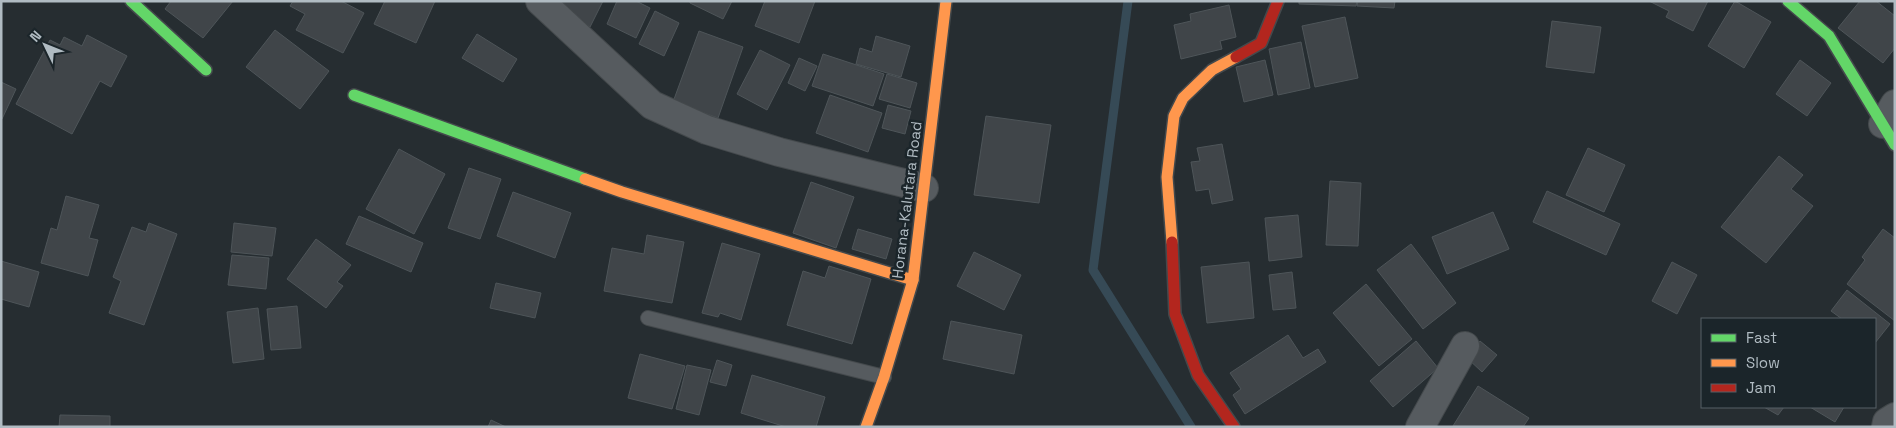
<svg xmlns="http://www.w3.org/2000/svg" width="1896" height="428" viewBox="0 0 1896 428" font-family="'Space Grotesk',sans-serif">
<rect width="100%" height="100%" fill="#262d31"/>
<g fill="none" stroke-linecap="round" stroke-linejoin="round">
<!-- stream -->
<path stroke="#364a56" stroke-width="9" d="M1128,1L1093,270L1191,427"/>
</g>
<!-- building -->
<g fill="#404549" stroke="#4e5559">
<path d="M171,1H233L203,38L165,9Z"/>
<path d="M293,1H341L364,13L343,53L296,30L305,14L290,6Z"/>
<path d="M385,1H435L416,43L374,24Z"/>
<path d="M551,1H603L590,27L548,6Z"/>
<path d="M617,1H636L650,8L636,38L607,24Z"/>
<path d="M690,1H732L723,19L690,3Z"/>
<path d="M765,1H815L799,43L755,26Z"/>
<path d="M1299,1H1357L1356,6L1299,4Z"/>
<path d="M1358,1H1395L1394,8L1357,6Z"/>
<path d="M1649,1H1708L1693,31L1666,17L1669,11Z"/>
<path d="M1735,1L1771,22L1744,68L1708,46Z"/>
<path d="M1860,1H1876L1895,16V48L1883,63L1838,28Z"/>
<path d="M1229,5L1236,37L1220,41L1222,49L1181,59L1174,25L1191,21L1190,14Z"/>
<path d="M655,11L679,23L664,56L639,44Z"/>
<path d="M1345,17L1358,78L1315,87L1302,26Z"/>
<path d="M1552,21L1601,27L1594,73L1546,67Z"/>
<path d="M275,30L329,71L300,109L246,67Z"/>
<path d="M699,31L743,47L718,118L673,102Z"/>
<path d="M477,34L517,59L503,82L462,58Z"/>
<path d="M87,35L127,56L111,87L100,81L72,134L16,104L50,40L60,45L64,37L82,46Z"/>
<path d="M876,36L910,46L901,77L856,64L860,48L872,52Z"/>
<path d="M1301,42L1310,88L1278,95L1269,49Z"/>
<path d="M760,50L790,65L767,110L737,94Z"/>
<path d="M823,54L884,74L873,106L812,86Z"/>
<path d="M799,58L817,66L805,91L788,83Z"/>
<path d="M1265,60L1273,95L1244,102L1236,67Z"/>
<path d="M1800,60L1831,83L1807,116L1776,94Z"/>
<path d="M887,74L917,83L910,108L879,99Z"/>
<path d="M1,82L16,89L2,119H1Z"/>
<path d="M830,95L882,113L868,152L816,133Z"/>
<path d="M888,105L911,111L905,134L882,128Z"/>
<path d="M986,116L1051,125L1039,203L974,195Z"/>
<path d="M1222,144L1233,200L1212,204L1209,189L1196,191L1191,162L1200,161L1197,148Z"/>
<path d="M1588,148L1625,165L1604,212L1566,195Z"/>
<path d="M399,149L445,174L414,234L366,209Z"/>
<path d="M1779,156L1803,175L1791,189L1813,206L1766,263L1721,227Z"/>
<path d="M469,168L501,179L480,239L448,228Z"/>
<path d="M1330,181L1361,183L1358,246L1326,245Z"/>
<path d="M811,182L854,197L836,248L793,233Z"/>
<path d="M1547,191L1620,224L1606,255L1533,222Z"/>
<path d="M513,192L571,213L555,258L497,236Z"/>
<path d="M66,196L99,205L89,238L98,240L88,276L41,263L51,228L57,230Z"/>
<path d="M1493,212L1509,249L1447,274L1432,237Z"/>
<path d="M1298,215L1302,257L1269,261L1265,218Z"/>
<path d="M359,216L423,243L411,272L346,244Z"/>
<path d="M149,223L177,234L144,325L109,313L121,281L113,277L132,227L146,232Z"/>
<path d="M234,223L276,228L272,256L231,252Z"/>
<path d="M858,229L892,239L886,259L852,249Z"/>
<path d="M1883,229L1895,238V321L1847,284L1865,260L1862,257Z"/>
<path d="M647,235L684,242L672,303L604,291L612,248L644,254Z"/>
<path d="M316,239L351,265L337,282L343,286L326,308L287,279Z"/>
<path d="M722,243L760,254L741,320L720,313L718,317L702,313Z"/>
<path d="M1411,244L1456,303L1423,329L1377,270Z"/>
<path d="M974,252L1021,275L1004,310L957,286Z"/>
<path d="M232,255L269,258L266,289L228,285Z"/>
<path d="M1,261L39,272L29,307L1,299Z"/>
<path d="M1249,262L1254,318L1207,323L1201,267Z"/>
<path d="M1672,262L1697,275L1677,314L1652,301Z"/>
<path d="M829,266L871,279L852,344L787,325L803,271L825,278Z"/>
<path d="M1292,272L1296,308L1273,310L1269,275Z"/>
<path d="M496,283L541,293L535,318L490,308Z"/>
<path d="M1366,284L1412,339L1379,366L1333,313Z"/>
<path d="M1847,290L1890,324L1875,343V319H1842L1831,311Z"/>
<path d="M297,306L301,348L271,350L267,309Z"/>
<path d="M258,308L264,359L233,363L227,312Z"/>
<path d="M951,321L1022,335L1014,374L943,359Z"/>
<path d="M1288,335L1303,358L1318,349L1326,362L1245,414L1233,395L1241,389L1230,373Z"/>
<path d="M1416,341L1438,368L1393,407L1370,381Z"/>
<path d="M1480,341L1497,355L1482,372L1466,357Z"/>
<path d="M640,354L685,366L672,409L628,398Z"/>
<path d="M717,360L732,365L726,386L710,382Z"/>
<path d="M687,365L711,370L699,415L676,409Z"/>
<path d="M752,375L825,397L816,427H786L741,413Z"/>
<path d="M1478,386L1529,418L1523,427L1453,426Z"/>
<path d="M1764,407H1784L1778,415Z"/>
<path d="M1810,407H1844L1835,422Z"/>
<path d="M60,415L110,416V427H59Z"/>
<path d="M491,420L506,427H488Z"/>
</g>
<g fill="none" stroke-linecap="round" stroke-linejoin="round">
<!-- lane casing -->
<g stroke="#44494c" stroke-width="16">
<path id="lane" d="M648,318L884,377"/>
</g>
<!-- street casing -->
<g stroke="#44494c" stroke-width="30">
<g id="street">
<path d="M540,1L652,105L707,130L779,152L924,188"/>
<path d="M1883,124L1895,104"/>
<path d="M1420,427L1465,346"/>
<path d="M1886,427L1887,422L1895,417"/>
</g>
</g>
<!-- fast casing -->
<g stroke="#44494c" stroke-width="14">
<g id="fast">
<path d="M131,1L206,70"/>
<path d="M1788,1L1829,36L1895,145"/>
<path d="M354,95L585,179"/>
</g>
</g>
<!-- slow casing -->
<g stroke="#44494c" stroke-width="14">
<g id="slow">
<path d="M585,179L622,192L913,280"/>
<path d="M1172,242L1167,177L1174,116L1183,98L1212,70L1236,57"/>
<path d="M866,427L884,377L913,280L946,1"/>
</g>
</g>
<!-- jam casing -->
<g stroke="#44494c" stroke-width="14">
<g id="jam">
<path d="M1236,57L1261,43L1278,1"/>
<path d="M1172,242L1175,314L1198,375L1234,427"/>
</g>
</g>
<!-- lane -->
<use href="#lane" stroke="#565b5f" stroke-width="14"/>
<!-- street -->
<use href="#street" stroke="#565b5f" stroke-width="28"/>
<!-- fast -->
<use href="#fast" stroke="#63d668" stroke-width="11"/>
<!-- slow -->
<use href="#slow" stroke="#ff974d" stroke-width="11"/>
<!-- jam -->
<use href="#jam" stroke="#b3261e" stroke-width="11"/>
</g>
<g text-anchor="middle" stroke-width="5" stroke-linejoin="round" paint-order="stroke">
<!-- street labels -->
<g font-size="15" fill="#b0bbc2" stroke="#1b252a">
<text transform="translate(907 200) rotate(-83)" y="5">Horana-Kalutara Road</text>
</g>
</g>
<!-- border -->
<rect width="1896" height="428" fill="none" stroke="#b0bbc2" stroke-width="5"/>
<!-- legend -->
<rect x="1701" y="318" width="175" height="90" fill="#1b252a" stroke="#576167"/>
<rect x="1711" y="334" width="25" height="8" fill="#63d668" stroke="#576167"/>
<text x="1746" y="343" font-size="15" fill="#b0bbc2">Fast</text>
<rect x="1711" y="359" width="25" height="8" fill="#ff974d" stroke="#576167"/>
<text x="1746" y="368" font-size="15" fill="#b0bbc2">Slow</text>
<rect x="1711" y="384" width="25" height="8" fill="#b3261e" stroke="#576167"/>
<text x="1746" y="393" font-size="15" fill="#b0bbc2">Jam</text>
<!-- north arrow -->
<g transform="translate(45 45) rotate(313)" stroke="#1b252a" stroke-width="4" paint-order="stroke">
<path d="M0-4L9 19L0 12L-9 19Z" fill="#b0bbc2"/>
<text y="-8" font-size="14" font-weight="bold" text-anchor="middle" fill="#b0bbc2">N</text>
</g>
</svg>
